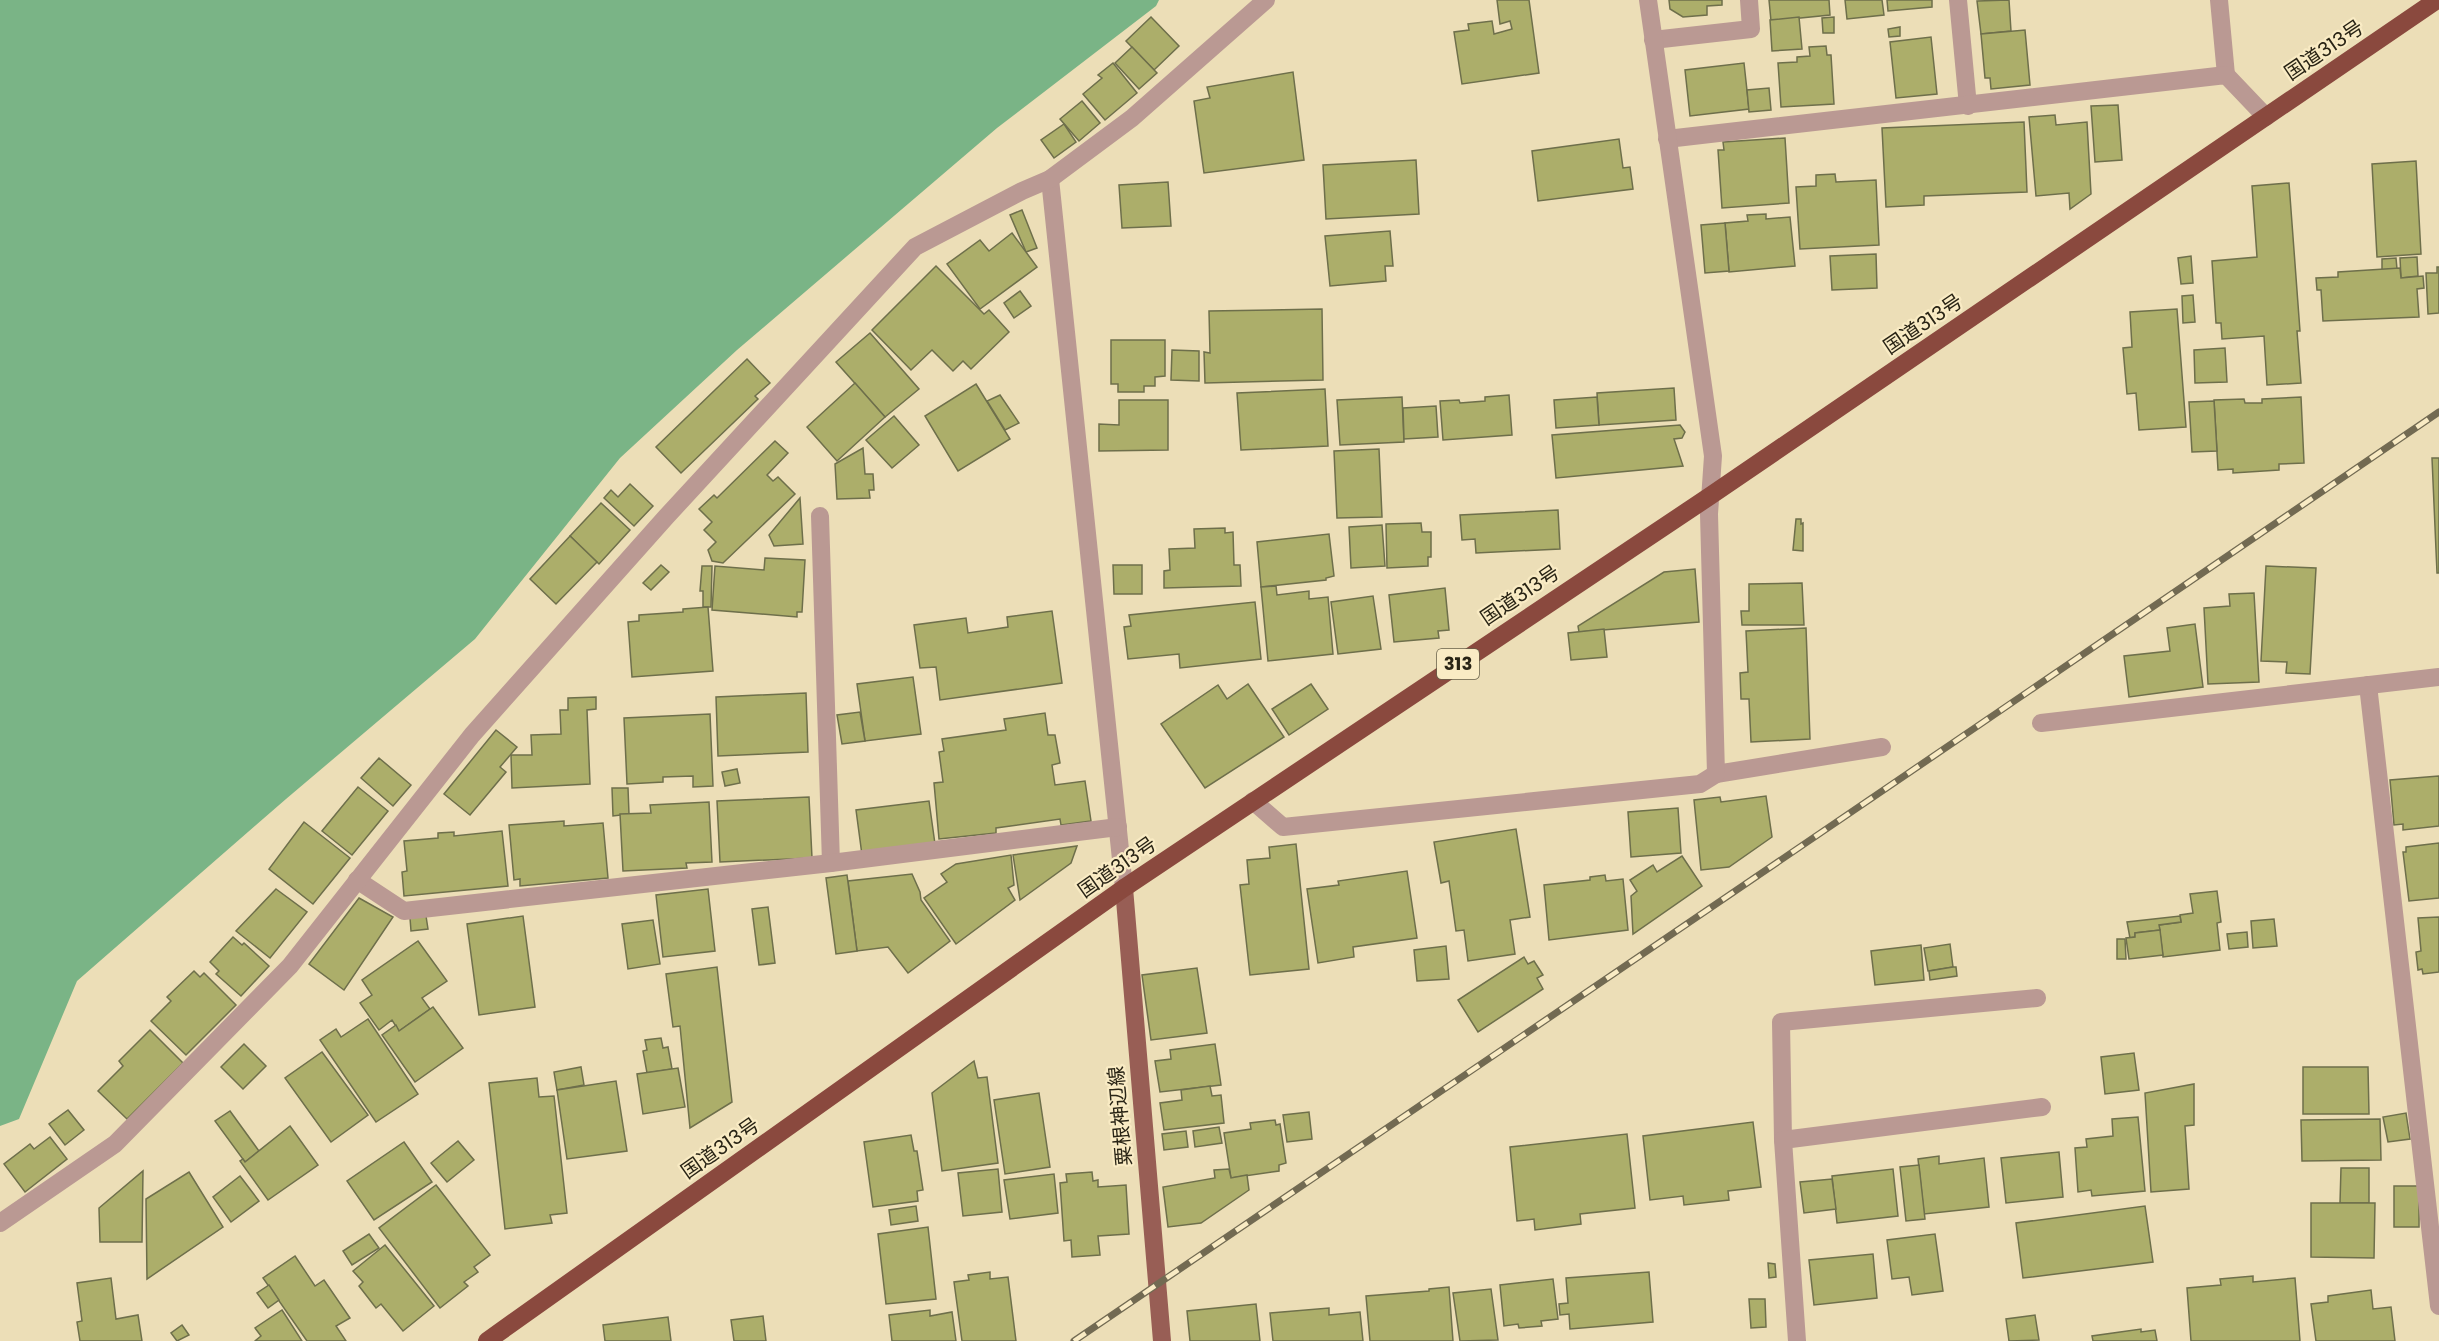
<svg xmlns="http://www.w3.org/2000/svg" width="2439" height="1341" viewBox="0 0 2439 1341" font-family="Poppins,'Noto Sans JP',sans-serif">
<rect width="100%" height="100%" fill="#ecdeb7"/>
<!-- forest -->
<path fill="#7ab486" d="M0,0H1159L1156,6L997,128L737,350L620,458L475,639L286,799L77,981L19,1119L0,1126Z"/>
<!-- building -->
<g fill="#acae6a" stroke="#6e6f4b" stroke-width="1.5">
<path d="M1497,0H1529L1539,73L1462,84L1454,32L1469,30L1468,24L1492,21L1494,34L1512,29L1510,21L1500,24Z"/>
<path d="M1669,0H1722V5L1707,6V15L1683,17L1670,9Z"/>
<path d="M1769,0H1829L1830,15L1771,21Z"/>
<path d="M1845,0H1882L1884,15L1847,19Z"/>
<path d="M1887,0H1932V7L1888,11Z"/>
<path d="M2009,0L2011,31L1981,34L1977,1Z"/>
<path d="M1151,17L1179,46L1154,70L1126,41Z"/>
<path d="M1799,17L1802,49L1772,51L1770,20Z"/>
<path d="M1834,17V33H1823L1822,18Z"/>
<path d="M1900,27V36L1889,37L1888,29Z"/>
<path d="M2025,30L2030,85L1991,89L1990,78H1985L1981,34Z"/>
<path d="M1931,37L1937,94L1896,98L1890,42Z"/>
<path d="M1826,46L1827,55H1831L1834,104L1781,107L1778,63L1797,62V57L1810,56L1809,47Z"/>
<path d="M1132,47L1157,73L1139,89L1115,63Z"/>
<path d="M1113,63L1137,93L1105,120L1083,94L1102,78L1098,75Z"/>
<path d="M1744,63L1749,109L1690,116L1685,70Z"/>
<path d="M1293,72L1304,160L1204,173L1194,101L1210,98L1207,87Z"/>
<path d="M1769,88L1771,110L1749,112L1747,90Z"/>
<path d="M1082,101L1100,123L1079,141L1060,119Z"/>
<path d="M2118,105L2122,160L2095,162L2091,106Z"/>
<path d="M2055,115L2056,125L2087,122L2091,194L2070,209L2069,193L2036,196L2029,117Z"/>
<path d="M2024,122L2027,192L1924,196V205L1886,207L1882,128Z"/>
<path d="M1064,124L1076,142L1054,158L1041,140Z"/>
<path d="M1785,138L1789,203L1722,208L1718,150H1724L1723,142Z"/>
<path d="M1619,139L1623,168L1630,167L1633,189L1538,201L1532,151Z"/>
<path d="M1416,160L1419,214L1326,219L1323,165Z"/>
<path d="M2416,161L2421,254L2377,257L2372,164Z"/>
<path d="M1835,174L1836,182L1876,180L1879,245L1800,249L1796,187L1816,186V175Z"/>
<path d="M1168,182L1171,226L1122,228L1119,185Z"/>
<path d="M2289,183L2300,331H2297L2301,383L2267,385L2264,336L2222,339L2221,323H2216L2212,261L2257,257L2252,186Z"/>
<path d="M1022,210L1037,248L1026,252L1010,215Z"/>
<path d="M1766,214V219L1790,217L1795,266L1729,272L1725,223L1748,221L1747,215Z"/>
<path d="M1725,223L1729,271L1705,273L1701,225Z"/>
<path d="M1390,231L1393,266H1385L1386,281L1330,286L1325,236Z"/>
<path d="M1012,233L1037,267L980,309L947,264L980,240L989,251Z"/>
<path d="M1876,254L1877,288L1832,290L1830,256Z"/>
<path d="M2191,256L2193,283L2181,284L2178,258Z"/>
<path d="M2417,257L2418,276L2401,278L2400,258Z"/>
<path d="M2396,258L2397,269L2382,270V259Z"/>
<path d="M936,266L984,314L989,310L1009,332L971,369L963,361L953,371L932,350L911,370L872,330Z"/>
<path d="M2437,267H2439V313L2428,314L2426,273H2437Z"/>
<path d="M2400,268L2401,278L2423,276L2424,288L2417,289L2419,317L2323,321L2321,290H2317L2316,278L2338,277V272Z"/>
<path d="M1020,291L1031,306L1014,318L1004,303Z"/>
<path d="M2193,295L2195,322L2183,323L2182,296Z"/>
<path d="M1322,309L1323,380L1205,383L1204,352L1210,353L1209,311Z"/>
<path d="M2177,309L2186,427L2139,430L2136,393L2127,394L2123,348L2132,347L2130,312Z"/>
<path d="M870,333L919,389L885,417L836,362Z"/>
<path d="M1111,340H1165V376L1155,377V386H1144V392H1118V384H1111Z"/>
<path d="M2225,348L2227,382L2195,383L2194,350Z"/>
<path d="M1172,350L1199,351V381L1171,380Z"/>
<path d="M747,359L770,383L755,396L758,399L681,473L656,447Z"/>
<path d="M855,383L885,417L837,461L807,427Z"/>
<path d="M976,384L1010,439L958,471L925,416Z"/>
<path d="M1674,388L1676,420L1599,425L1597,393Z"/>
<path d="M1325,389L1328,446L1241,450L1237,393Z"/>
<path d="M1000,395L1019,423L1005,430L987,401Z"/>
<path d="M1509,395L1512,435L1443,440L1440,401L1459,400L1460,403L1485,401V397Z"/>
<path d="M1402,397L1404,442L1340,445L1337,400Z"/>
<path d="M1597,397L1599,425L1556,428L1554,400Z"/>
<path d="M2301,397L2304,463L2279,464V470L2233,473V469L2218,470L2214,400L2244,399L2245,403H2262V399Z"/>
<path d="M1119,400H1168V450L1099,451V424L1119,425Z"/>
<path d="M2214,401L2217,451L2192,452L2189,402Z"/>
<path d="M1436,406L1438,437L1404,439L1403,408Z"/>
<path d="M894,416L919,445L892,468L866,440Z"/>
<path d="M1680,425L1685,432L1682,438L1674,439L1683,466L1556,478L1552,435Z"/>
<path d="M775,441L788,453L767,475L773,481L778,477L795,494L723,563L712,561L708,550L716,542L704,530L712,522L699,509L714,495L717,498Z"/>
<path d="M863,448L865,474H873L874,490H869L870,498L837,499L835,464Z"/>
<path d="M1379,449L1382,517L1337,518L1334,451Z"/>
<path d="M2432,458H2439V573H2437Z"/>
<path d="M630,484L653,506L634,526L604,498L611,490L618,497Z"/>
<path d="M800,498L803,544L774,546L769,535Z"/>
<path d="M601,503L630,530L599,564L570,536Z"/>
<path d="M1558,510L1560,549L1476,553L1475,539L1462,540L1460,515Z"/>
<path d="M1796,519H1801V524L1803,523V551L1793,550Z"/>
<path d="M1421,523L1422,532H1431V557H1428V566L1387,568L1386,524Z"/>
<path d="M1382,525L1385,566L1351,568L1349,527Z"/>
<path d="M1225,528V533L1233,532L1234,565H1240L1241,586L1164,588V571L1170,570L1169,549L1195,548L1194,529Z"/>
<path d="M1329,534L1334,576L1326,578V580L1261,587L1257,542Z"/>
<path d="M570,536L597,562L556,604L530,579Z"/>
<path d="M765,558L805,560L802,612H797V617L712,610L715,566L764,570Z"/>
<path d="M661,565L669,572L651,590L643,583Z"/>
<path d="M1113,565H1142V594H1114Z"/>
<path d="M702,566H712L711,607H703V591H700Z"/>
<path d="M2266,566L2316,568L2310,674L2286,673L2287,662L2261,661Z"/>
<path d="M1695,569L1699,622L1579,632L1578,626L1664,572Z"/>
<path d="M1802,583L1804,625H1742L1741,611H1749V584Z"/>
<path d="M1276,586L1277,595L1309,591V599L1328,597L1333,654L1268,661L1261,587Z"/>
<path d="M1445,588L1449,630L1438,631L1439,638L1394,642L1389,595Z"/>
<path d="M2254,593L2259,682L2208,684L2204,608L2230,606L2229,594Z"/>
<path d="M1373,596L1381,649L1338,654L1331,602Z"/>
<path d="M1255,602L1261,659L1180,668L1179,654L1128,659L1124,627L1131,626L1129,615Z"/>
<path d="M708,607L713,671L632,677L628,622L639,621V615L683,612V609Z"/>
<path d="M1052,611L1062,683L940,700L936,667L920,668L914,625L966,618L968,633L1008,627L1007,617Z"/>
<path d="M2195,624L2203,687L2129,697L2124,656L2170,651L2167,628Z"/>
<path d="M1806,628L1810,739L1751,742L1749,699H1741L1740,673L1748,672L1746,631Z"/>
<path d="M1604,629L1607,657L1571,660L1568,633Z"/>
<path d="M913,677L921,734L865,741L857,684Z"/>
<path d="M1248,684L1284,737L1205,788L1161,724L1218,685L1227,699Z"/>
<path d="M1311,684L1328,709L1289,735L1272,709Z"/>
<path d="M806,693L808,752L718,756L716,697Z"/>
<path d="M596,697V709L587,710L590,784L512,788L511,755H532L531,735L561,734L560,710H568V698Z"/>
<path d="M860,712L865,741L842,744L837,715Z"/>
<path d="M1045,713L1048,735H1055L1060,763L1052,765L1055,785L1085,781L1091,821L1061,825L1060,819L996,828V833L939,839L934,783L943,782L939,752L944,751L942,739L1006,730L1004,719Z"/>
<path d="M710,714L713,786L693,787V776L663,777V782L627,784L624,718Z"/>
<path d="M496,730L517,747L500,767L506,772L470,815L444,794Z"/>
<path d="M379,758L411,785L393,806L361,778Z"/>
<path d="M737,769L740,783L725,786L722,772Z"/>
<path d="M2439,776V826L2403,830V824L2394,825L2390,780Z"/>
<path d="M358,787L388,811L352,855L322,831Z"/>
<path d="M612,788H628L629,814L613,816Z"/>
<path d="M1766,796L1772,837L1729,867L1701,870L1694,800L1720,797L1721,802Z"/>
<path d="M809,797L812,858L720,862L717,801Z"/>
<path d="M929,801L935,844L862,855L856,810Z"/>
<path d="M709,802L712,862L686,863L687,868L623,871L620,814L651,813L650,805Z"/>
<path d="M1678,808L1681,853L1631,857L1628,812Z"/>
<path d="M564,821V826L603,823L608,878L520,886V879L514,880L509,825Z"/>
<path d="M304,822L350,858L313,904L269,869Z"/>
<path d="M1516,829L1530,917L1510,920L1515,954L1468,961L1464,930L1456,931L1449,881L1441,883L1434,842Z"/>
<path d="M502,831L508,886L404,896L402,872L407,871L404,841L438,838V833L454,832V836Z"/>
<path d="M2439,843V898L2409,901L2403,852H2406V847Z"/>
<path d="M1296,844L1309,969L1250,975L1240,885L1249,884L1247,860L1270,858L1269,847Z"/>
<path d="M1077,846L1071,863L1020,900L1013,855Z"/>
<path d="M1011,855L1014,885L1008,888L1015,900L956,944L924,898L947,882L941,874L956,864Z"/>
<path d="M1682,856L1702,886L1633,934L1631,896L1637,891L1630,880L1653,865L1657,872Z"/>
<path d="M1407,871L1417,938L1353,947L1354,957L1318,963L1307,889L1339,885L1338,881Z"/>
<path d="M912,874L920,892L921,900L950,941L908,973L888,947L857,951L848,881Z"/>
<path d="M847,875L857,951L836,954L826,878Z"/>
<path d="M1605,875L1606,881L1623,879L1628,930L1549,940L1544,885L1590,880V877Z"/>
<path d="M276,889L307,912L270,958L236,931Z"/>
<path d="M708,889L715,951L663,957L656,895Z"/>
<path d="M2217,891L2221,922L2217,923L2220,950L2163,957L2159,925L2181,922L2180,915L2193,913L2190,894Z"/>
<path d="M359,898L393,917L344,990L309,964Z"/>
<path d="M768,907L775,963L759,965L752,909Z"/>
<path d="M426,916L428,929L411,931L410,918Z"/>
<path d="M523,916L535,1007L479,1015L467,924Z"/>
<path d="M2180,916L2181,922L2159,925L2160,930L2135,933V937L2130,938L2127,922Z"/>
<path d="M2439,917V972L2423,974L2422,969L2418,970L2416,952L2421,951L2418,918Z"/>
<path d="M2274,919L2277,946L2253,948L2251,921Z"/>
<path d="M653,920L660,964L628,969L622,924Z"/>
<path d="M2160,930L2163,955L2129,959L2126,938L2135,937V933Z"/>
<path d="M2247,932L2248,947L2229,949L2227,934Z"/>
<path d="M233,937L242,945L244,943L269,966L241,996L216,974L219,971L210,962Z"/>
<path d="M2117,939H2125L2126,959H2117Z"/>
<path d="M418,941L447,981L422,998L430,1009L399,1031L392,1020L379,1030L360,1003L372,995L362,980Z"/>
<path d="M1950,944L1953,967L1928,971L1924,948Z"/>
<path d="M1921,945L1924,980L1875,985L1871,951Z"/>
<path d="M1446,946L1449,979L1417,981L1414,950Z"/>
<path d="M1524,957L1528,964L1534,961L1543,975L1537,978L1543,989L1478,1032L1458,1000Z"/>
<path d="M717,967L732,1102L690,1128L680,1026L673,1027L666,974Z"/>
<path d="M1953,967H1956L1957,976L1930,980L1929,971Z"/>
<path d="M1197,968L1207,1033L1151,1040L1142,975Z"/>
<path d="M194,971L200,977L204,973L236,1005L186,1055L151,1021L171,1001L167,997Z"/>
<path d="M433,1007L463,1048L415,1082L382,1035L396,1025L399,1031Z"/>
<path d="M368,1019L418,1094L376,1122L320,1040L336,1029L341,1037Z"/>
<path d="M150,1030L183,1063L127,1119L98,1091L123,1066L119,1061Z"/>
<path d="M661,1038L663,1048L668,1047L672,1069L647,1073L643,1051L647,1050L645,1040Z"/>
<path d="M244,1044L266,1066L243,1089L221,1067Z"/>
<path d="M1215,1044L1221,1085L1160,1092L1155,1061L1171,1059L1170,1050Z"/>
<path d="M322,1052L368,1115L331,1142L285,1078Z"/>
<path d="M2134,1053L2139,1090L2105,1094L2101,1057Z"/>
<path d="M974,1061L978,1078L987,1077L998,1163L942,1171L932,1093Z"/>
<path d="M581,1067L584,1085L557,1090L554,1072Z"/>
<path d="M2303,1067H2368L2369,1114H2303Z"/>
<path d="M678,1068L685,1107L643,1114L637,1074Z"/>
<path d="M537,1078L539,1097L554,1096L567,1213L550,1215L552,1223L505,1229L489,1083Z"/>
<path d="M616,1081L627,1151L567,1159L557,1090Z"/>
<path d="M2194,1084V1125L2185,1126L2189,1189L2151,1192L2145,1093Z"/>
<path d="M1210,1086L1212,1096L1221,1095L1224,1123L1164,1130L1160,1103L1182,1100L1181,1090Z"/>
<path d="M1039,1093L1050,1167L1005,1174L994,1100Z"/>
<path d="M68,1110L84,1130L65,1145L49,1124Z"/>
<path d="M230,1111L259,1151L245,1162L215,1121Z"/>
<path d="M1309,1112L1312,1139L1287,1142L1283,1115Z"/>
<path d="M2406,1113L2410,1139L2388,1142L2383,1117Z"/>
<path d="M2138,1117L2145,1191L2092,1196L2091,1190L2078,1192L2075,1148L2087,1147L2086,1139L2113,1136L2112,1119Z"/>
<path d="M2380,1119L2381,1160L2302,1161L2301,1120Z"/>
<path d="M1275,1120L1276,1125L1280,1124L1286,1163L1279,1165V1171L1231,1178L1224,1133L1251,1129L1250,1123Z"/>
<path d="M1753,1122L1761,1187L1728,1191L1729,1200L1684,1205L1683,1196L1650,1200L1643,1136Z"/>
<path d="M290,1126L318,1165L268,1200L240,1161L243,1159L245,1162Z"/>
<path d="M1219,1127L1222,1143L1195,1147L1193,1131Z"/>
<path d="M1186,1131L1188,1147L1164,1150L1162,1134Z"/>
<path d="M1627,1134L1635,1208L1580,1214L1581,1224L1535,1230L1534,1219L1517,1221L1510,1147Z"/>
<path d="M911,1135L914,1151H917L923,1190L917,1191L918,1201L873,1207L864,1142Z"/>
<path d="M50,1137L67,1159L25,1192L4,1164L30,1144L34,1149Z"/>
<path d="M458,1141L474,1160L447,1182L431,1163Z"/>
<path d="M404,1142L432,1182L374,1220L347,1181Z"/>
<path d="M2059,1152L2063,1197L2006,1203L2001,1158Z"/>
<path d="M1939,1156V1164L1984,1158L1989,1207L1924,1214L1918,1159Z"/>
<path d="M1919,1165L1925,1219L1906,1221L1900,1167Z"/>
<path d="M2341,1168H2369V1203H2340Z"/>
<path d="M998,1169L1002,1212L963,1216L958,1173Z"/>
<path d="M1229,1169L1231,1178L1247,1175L1249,1190L1201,1223L1168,1227L1163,1187L1215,1178L1214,1170Z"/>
<path d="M1893,1169L1898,1216L1837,1223L1832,1176Z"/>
<path d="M143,1171L142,1242H100L99,1208Z"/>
<path d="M189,1172L223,1227L147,1279L146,1199Z"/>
<path d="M1092,1172L1093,1181L1098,1180V1187L1126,1185L1129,1234L1098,1236L1100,1255L1072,1257L1071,1240L1064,1241L1060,1183L1067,1182L1066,1174Z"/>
<path d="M1054,1174L1058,1213L1010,1219L1004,1180Z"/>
<path d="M240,1176L259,1201L231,1222L213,1197Z"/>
<path d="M1832,1179L1836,1209L1804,1213L1800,1182Z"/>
<path d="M436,1185L490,1255L474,1267L478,1272L464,1282L468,1286L440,1308L379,1228Z"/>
<rect x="2394" y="1186" width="25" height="41"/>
<path d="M2311,1203H2375L2374,1258L2311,1257Z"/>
<path d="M916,1206L918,1221L891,1225L889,1210Z"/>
<path d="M2145,1206L2153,1262L2023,1278L2016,1223Z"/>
<path d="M928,1227L936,1299L886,1304L878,1234Z"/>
<path d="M369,1234L379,1248L352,1265L343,1251Z"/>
<path d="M1935,1234L1943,1291L1912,1295L1909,1277L1892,1279L1887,1240Z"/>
<path d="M385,1245L434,1306L403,1331L381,1304L376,1308L359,1286L363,1282L353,1271Z"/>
<path d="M1873,1254L1877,1298L1814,1305L1809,1260Z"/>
<path d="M295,1256L315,1286L324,1280L350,1318L336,1326L346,1341H307L263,1278Z"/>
<path d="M1768,1263L1775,1264L1776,1277L1769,1278Z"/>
<path d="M990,1272V1279L1008,1277L1016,1341H962L954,1282L969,1280L968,1275Z"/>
<path d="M1649,1272L1653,1322L1570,1329L1569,1314L1560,1315L1559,1304L1568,1303L1566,1278Z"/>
<path d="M2253,1276V1282L2295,1278L2300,1341H2191L2187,1288L2221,1285L2220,1279Z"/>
<path d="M111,1278L116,1319L138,1315L142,1341H80L77,1322L82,1321L77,1283Z"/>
<path d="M1553,1279L1558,1319L1541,1321L1542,1326L1519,1328L1518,1324L1504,1326L1500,1285Z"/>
<path d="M269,1285L279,1300L268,1308L257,1293Z"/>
<path d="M1449,1287L1453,1341H1370L1366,1296L1429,1291V1289Z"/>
<path d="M1491,1289L1498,1340L1460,1341L1453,1293Z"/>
<path d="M2371,1290L2373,1309L2391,1307L2395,1341H2316L2311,1304L2328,1302V1296Z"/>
<path d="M1749,1299H1765L1766,1327L1751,1328Z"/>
<path d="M1256,1304L1260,1341H1190L1187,1311Z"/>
<path d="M1329,1308V1315L1360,1312L1363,1341H1273L1270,1313Z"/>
<path d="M282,1310L302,1341H255L261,1336L255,1328Z"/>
<path d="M930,1310V1316L952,1312L956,1341H892L889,1315Z"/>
<path d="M2035,1315L2039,1340L2009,1341L2006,1319Z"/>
<path d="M763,1316L766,1341H734L731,1320Z"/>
<path d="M668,1317L671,1341H605L603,1325Z"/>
<path d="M182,1325L189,1335L177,1341L171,1333Z"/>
<path d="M2141,1329V1332L2155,1330L2157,1341H2093L2092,1336Z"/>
</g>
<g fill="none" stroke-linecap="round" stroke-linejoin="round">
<!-- minor -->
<g stroke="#ba9993" stroke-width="18">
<path d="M1958,0L1968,106"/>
<path d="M2219,0L2226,75"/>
<path d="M1653,40L1751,29L1749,0"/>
<path d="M1667,139L2226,75L2266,117"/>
<path d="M1050,179L1124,888"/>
<path d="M820,516L831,863"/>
<path d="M2368,685L2439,1306"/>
<path d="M2041,723L2439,677"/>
<path d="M1716,774L1882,747"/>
<path d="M1253,801L1283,827L1700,784L1716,774L1709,514L1713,456L1648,0"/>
<path d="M357,880L404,911L831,863L1118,827"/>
<path d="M1783,1140L1781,1022L2037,998"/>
<path d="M0,1223L115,1144L290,966L472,735L666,517L915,247L1022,191L1050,179L1132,118L1266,0"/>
<path d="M1797,1341L1783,1140L2042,1107"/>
</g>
<!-- major -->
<path stroke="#985e55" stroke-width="18" d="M1124,888L1162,1341"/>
<!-- highway -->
<path stroke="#8a493e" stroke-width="18" d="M487,1341L1124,888L1710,496L2437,0"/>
<!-- rail casing -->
<g stroke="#726a52" stroke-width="7">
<path id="rail" d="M1074,1341L2439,412"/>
</g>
<!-- rail -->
<use href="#rail" stroke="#f9ebc4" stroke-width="4.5" stroke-dasharray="14" stroke-linecap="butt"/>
</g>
<g text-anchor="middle" stroke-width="4.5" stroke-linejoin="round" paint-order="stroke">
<!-- shield labels -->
<rect fill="#f9ebc4" stroke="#67604a" stroke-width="1.5" x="1437" y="649" width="42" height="30" rx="4.5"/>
<g font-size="18" font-weight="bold" fill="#292415">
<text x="1458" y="670">313</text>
</g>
<!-- street labels -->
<g font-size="20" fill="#292415" stroke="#f9ebc4">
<text transform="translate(2324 50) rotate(-34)" y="7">国道313号</text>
<text transform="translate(1923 324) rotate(-34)" y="7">国道313号</text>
<text transform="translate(1520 595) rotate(-34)" y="7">国道313号</text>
<text transform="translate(1117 867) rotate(-35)" y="7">国道313号</text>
<text transform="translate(1120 1116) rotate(-95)" y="7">粟根神辺線</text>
<text transform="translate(720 1148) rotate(-35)" y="7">国道313号</text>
</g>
</g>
</svg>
